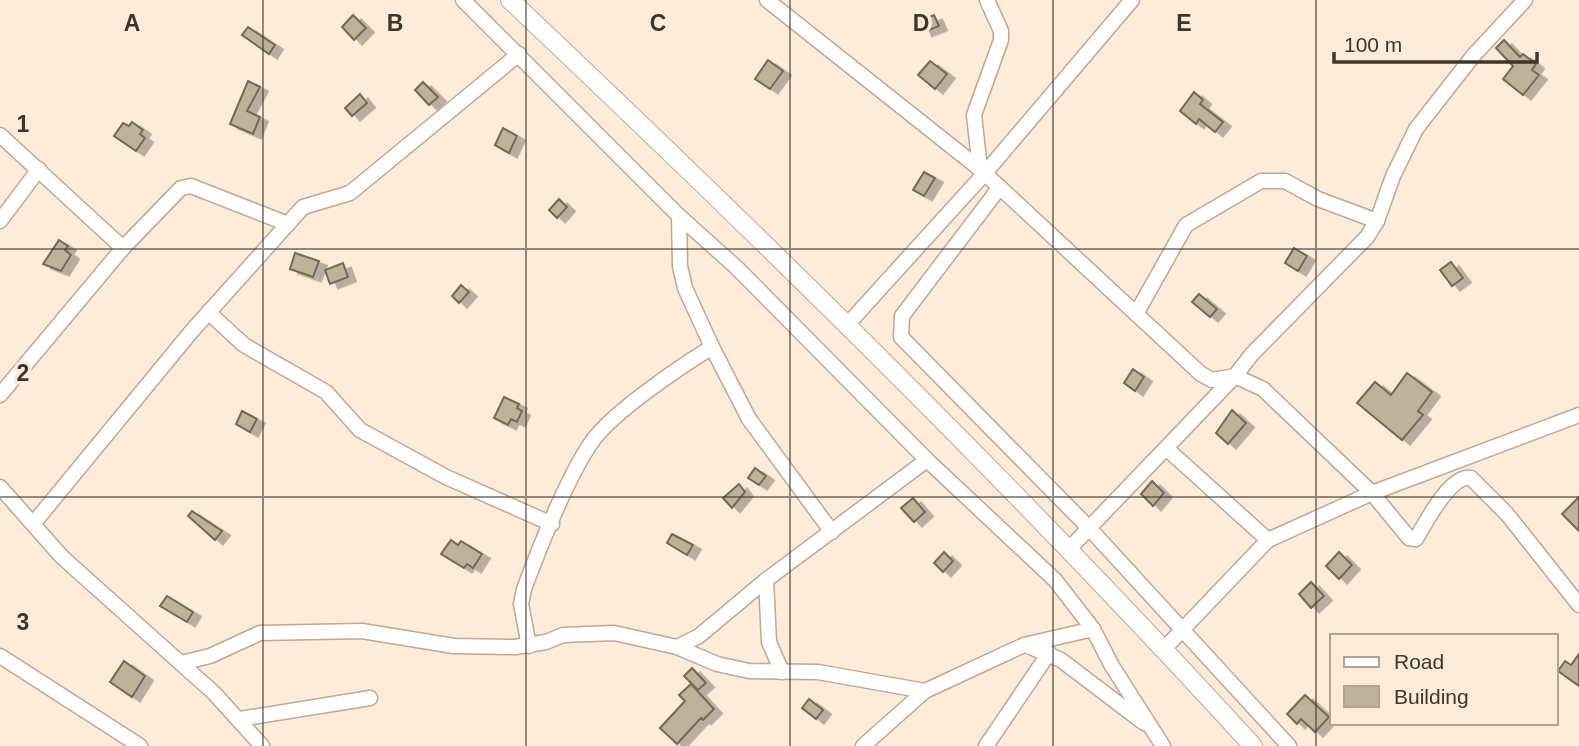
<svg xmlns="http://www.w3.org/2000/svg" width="1579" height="746" viewBox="0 0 1579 746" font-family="Helvetica,sans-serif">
<defs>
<filter id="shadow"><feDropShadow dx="8" dy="4.5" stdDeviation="0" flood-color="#0004"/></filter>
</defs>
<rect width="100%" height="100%" fill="#fdecda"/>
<!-- building -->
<g fill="#beb39a" stroke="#736851" stroke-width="2" filter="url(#shadow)">
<path d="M353,15L366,28L354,40L342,27Z"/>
<path d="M934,15L939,26L924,32L920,21Z"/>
<path d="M248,27L275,45L269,54L242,35Z"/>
<path d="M1504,40L1520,57L1523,54L1536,64L1532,70L1539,75L1523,95L1503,79L1513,66L1496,48Z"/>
<path d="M768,60L783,71L770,89L755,79Z"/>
<path d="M930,61L947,74L935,89L918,75Z"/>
<path d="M248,81L260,87L247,111L260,117L253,134L230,124Z"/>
<path d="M423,82L438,97L429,105L415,90Z"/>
<path d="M1194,92L1203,100L1200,104L1223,122L1215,132L1199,119L1196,124L1180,111Z"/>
<path d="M360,94L367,103L352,116L345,108Z"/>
<path d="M132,122L143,130L140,134L145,138L136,151L114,136L123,123L129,126Z"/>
<path d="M503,128L517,136L509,153L495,145Z"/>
<path d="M924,172L935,178L924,196L913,190Z"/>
<path d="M559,199L567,207L557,218L549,210Z"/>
<path d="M59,240L68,246L65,250L71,255L61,271L43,264Z"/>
<path d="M1294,248L1307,256L1298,271L1285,263Z"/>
<path d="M295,253L319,261L313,277L290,269Z"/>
<path d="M1451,262L1463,278L1452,286L1440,270Z"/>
<path d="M343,263L348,277L330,284L325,270Z"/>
<path d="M461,285L469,292L459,303L452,296Z"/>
<path d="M1199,294L1217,309L1210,317L1192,302Z"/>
<path d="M1133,369L1144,377L1135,391L1124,383Z"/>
<path d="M1407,373L1432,392L1418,411L1423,415L1402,440L1357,403L1375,382L1391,395Z"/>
<path d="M504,397L519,404L517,408L522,411L517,422L511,419L508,425L494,418Z"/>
<path d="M1232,410L1246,423L1228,444L1216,433Z"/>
<path d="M242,411L257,419L250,432L236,424Z"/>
<path d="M755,468L766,476L759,485L748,478Z"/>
<path d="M1152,481L1164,493L1153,506L1141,494Z"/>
<path d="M739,484L745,492L732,508L723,498Z"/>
<path d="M1579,497V531L1562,514Z"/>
<path d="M913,498L925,512L914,522L901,508Z"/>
<path d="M192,511L222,531L215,540L188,516Z"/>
<path d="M672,534L693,545L687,555L667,543Z"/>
<path d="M451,540L458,545L461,541L482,554L473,568L467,564L464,568L441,554Z"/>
<path d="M944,552L953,561L943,572L934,563Z"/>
<path d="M1339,552L1352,565L1339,579L1326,566Z"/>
<path d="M1311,582L1324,596L1311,608L1299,594Z"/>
<path d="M167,596L193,612L187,622L160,606Z"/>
<path d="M1579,654V686L1558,671L1565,661L1571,665Z"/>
<path d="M124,661L145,676L132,697L110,682Z"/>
<path d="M692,668L706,683L698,690L684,676Z"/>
<path d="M691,684L714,709L703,720L701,718L677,744L660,728L685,701L679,695Z"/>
<path d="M1305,695L1329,717L1315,732L1301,719L1297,724L1287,714Z"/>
<path d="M809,699L823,710L816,719L802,708Z"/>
</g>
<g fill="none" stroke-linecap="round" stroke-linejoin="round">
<!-- minor casing -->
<g stroke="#bca894" stroke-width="17">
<g id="minor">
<path d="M463,0L679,216L737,268L927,460L1055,580L1093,629L1112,666L1163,746"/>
<path d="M767,0L980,169L1201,374L1212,380L1235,376L1263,389L1372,493L1409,538L1416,539C1425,524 1450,474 1471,478L1507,514L1579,605"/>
<path d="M0,135L123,248"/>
<path d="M980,169L974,115L1001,40V31L987,0"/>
<path d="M1000,187L902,316L901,337L1089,528L1289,746"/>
<path d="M679,216L680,266L685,288L712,347L749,419L832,532"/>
<path d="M0,221L39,169"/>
<path d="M208,312L244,345L326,392L360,430L446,477L552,524"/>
<path d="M1136,314L1186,225L1261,181H1285L1318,199L1377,221"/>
<path d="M847,325L985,173L1132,0"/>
<path d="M0,395L123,248L181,188L191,186L288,224"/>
<path d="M1167,449L1268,540"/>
<path d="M0,487L62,557L214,693L262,746"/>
<path d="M33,524L191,332L303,207L350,193L519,54"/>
<path d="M1069,549L1235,376L1252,354L1367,237L1377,221L1393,176L1416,129L1473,56L1525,0"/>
<path d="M766,580L769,642L782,672"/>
<path d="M529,646L521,604L524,589C539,549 567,478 591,443C611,413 680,367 712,347"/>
<path d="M1028,646L1061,660L1144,723"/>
<path d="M677,647L717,664L749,671L818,672L925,691"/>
<path d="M1164,649L1268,540L1372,493L1579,415"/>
<path d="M0,656L140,746"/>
<path d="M181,663L210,656L260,633L362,631L454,646L515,647L546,642L563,635L614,633L677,647L699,636L766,580L927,460"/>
<path d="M240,719L370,698"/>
<path d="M863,746L925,691L1024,645L1093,629"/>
<path d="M986,746L1049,653"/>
</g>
</g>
<!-- major casing -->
<g stroke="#bca894" stroke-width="20">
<path id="major" d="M510,0C765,241 1016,487 1253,746"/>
</g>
<!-- minor -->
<use href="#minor" stroke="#fff" stroke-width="14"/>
<!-- major -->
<use href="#major" stroke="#fff" stroke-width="18"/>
</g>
<!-- grid -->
<path fill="none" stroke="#3d352c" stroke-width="2" stroke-opacity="0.55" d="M263,0V746M526,0V746M790,0V746M1053,0V746M1316,0V746M0,249H1579M0,497H1579"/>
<g font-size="23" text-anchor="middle" font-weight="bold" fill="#3d352c" stroke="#fdecda" stroke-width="7" stroke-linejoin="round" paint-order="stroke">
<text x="132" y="31">A</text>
<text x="395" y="31">B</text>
<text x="658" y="31">C</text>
<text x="921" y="31">D</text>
<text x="1184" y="31">E</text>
<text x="23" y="132">1</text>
<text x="23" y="381">2</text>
<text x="23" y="630">3</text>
</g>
<!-- legend -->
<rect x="1330" y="634" width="228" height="91" fill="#fdecda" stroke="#b0a394" stroke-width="2"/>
<rect x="1344" y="657" width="35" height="10" fill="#ffffff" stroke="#b0a394" stroke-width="2"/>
<text x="1394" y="669" font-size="21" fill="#3d352c">Road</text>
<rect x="1344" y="686" width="35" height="21" fill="#beb39a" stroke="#b0a394" stroke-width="2"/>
<text x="1394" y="704" font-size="21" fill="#3d352c">Building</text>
<!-- scale -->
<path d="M1334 52v10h203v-10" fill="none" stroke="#3d352c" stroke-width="3.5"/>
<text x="1344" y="52" font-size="21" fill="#3d352c" stroke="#fdecda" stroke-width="5" paint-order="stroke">100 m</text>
</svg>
